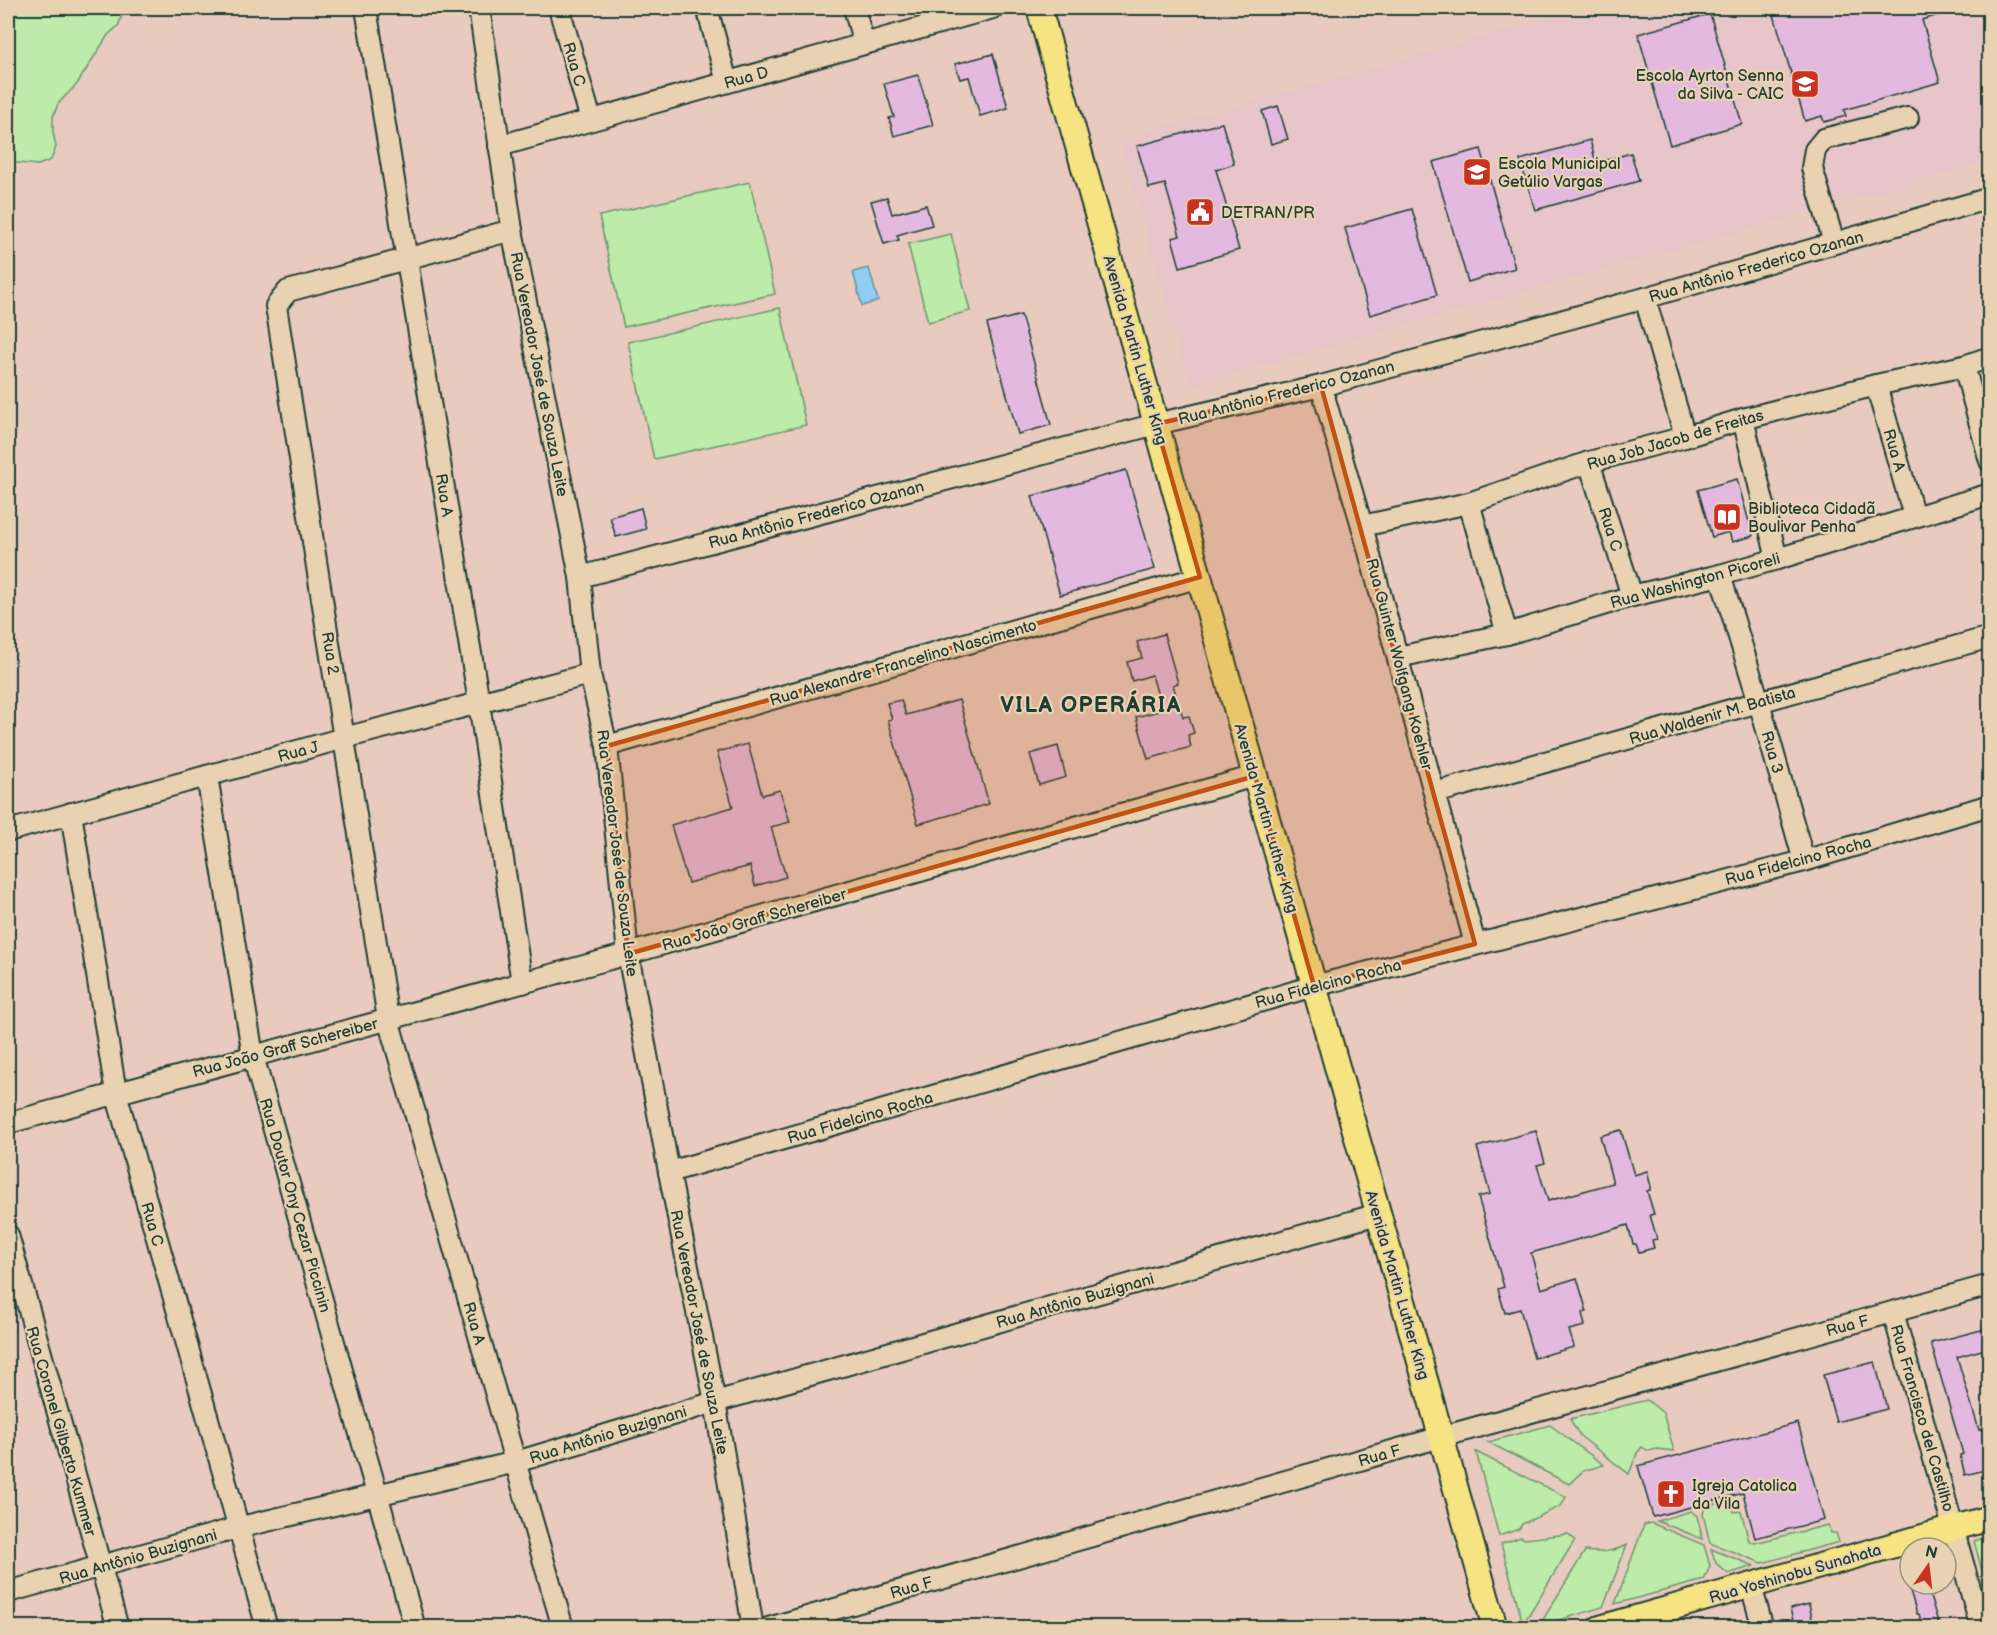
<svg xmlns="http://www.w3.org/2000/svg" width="1997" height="1635" viewBox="0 0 1997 1635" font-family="'Balsamiq Sans',sans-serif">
<rect width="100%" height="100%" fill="#e8cabf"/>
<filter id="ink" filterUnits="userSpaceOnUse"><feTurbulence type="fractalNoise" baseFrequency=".0167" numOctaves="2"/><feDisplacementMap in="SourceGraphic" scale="12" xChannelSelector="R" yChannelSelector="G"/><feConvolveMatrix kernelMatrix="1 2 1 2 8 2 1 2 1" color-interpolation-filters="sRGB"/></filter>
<g filter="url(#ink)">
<!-- built -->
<path fill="#e7c5c9" d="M1589,8H1989V161L1191,385L1120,140Z"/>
<!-- green -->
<g fill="#bcebaa" stroke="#6e946f" stroke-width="1.5">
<path d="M8,8H125L118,26L108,35L77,84L58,104L53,117V132L56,147L51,160L38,165L8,162Z"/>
<path d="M750,182L775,294L624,327L599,216Z"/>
<path d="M951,234L970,311L928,322L908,244Z"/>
<path d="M780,308L806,425L654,459L628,342Z"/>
<path d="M1647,1400L1663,1413L1674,1451L1657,1449L1648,1451L1642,1447L1637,1453L1629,1474L1580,1436L1570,1419Z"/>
<path d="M1550,1425L1604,1465L1583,1471L1569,1484L1488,1442Z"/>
<path d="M1476,1452L1566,1497L1561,1506L1522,1524L1519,1529L1499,1536Z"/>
<path d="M1731,1500L1734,1512L1741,1511L1749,1541L1755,1543L1828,1525L1831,1533H1836L1839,1542L1762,1563L1710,1543L1703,1514L1705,1507Z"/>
<path d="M1691,1511L1697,1516L1703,1539L1657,1521Z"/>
<path d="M1651,1523L1704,1545L1710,1566L1704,1580L1615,1604L1644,1525Z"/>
<path d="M1568,1534L1575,1540L1523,1624L1501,1544L1521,1537L1525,1539Z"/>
<path d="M1989,1536H1990L1989,1597L1974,1541Z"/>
<path d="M1627,1545L1603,1607L1539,1626L1585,1551C1601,1553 1612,1552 1627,1545Z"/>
<path d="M1711,1549L1754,1566L1728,1574L1716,1563Z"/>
</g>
<!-- water -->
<path fill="#92cdf2" stroke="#6493a6" stroke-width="1.5" d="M869,268L878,301L862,306L853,272Z"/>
<!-- building -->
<g fill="#e4b9df" stroke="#1f3d34" stroke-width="1.5">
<path d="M1772,8H1948L1949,12L1922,20L1940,82L1844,110L1846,116L1824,122L1822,116L1805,121Z"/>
<path d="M1710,14L1742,124L1670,145L1638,34Z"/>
<path d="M993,54L1008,108L980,116L969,77L960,79L955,64Z"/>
<path d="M918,75L933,125L894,136L889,118L894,117L884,84Z"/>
<path d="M1278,106L1288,139L1271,144L1262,111Z"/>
<path d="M1222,123L1234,164L1216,170L1239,250L1180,267L1172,238L1180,236L1165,184L1149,188L1137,146Z"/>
<path d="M1590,140L1596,163L1631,153L1639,181L1535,210L1520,160Z"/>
<path d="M1481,149L1515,268L1468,282L1433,162Z"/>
<path d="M887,197L892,214L926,205L932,225L897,235L899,240L884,244L871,201Z"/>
<path d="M1412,209L1437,295L1370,315L1345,228Z"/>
<path d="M1021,315L1051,425L1018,434L987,324Z"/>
<path d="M1126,470L1155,569L1060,595L1032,496Z"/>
<path d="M1737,479L1753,536L1732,542L1729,532L1712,537L1698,490Z"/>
<path d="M641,508L646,529L616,537L610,517Z"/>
<path d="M1164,634L1178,683L1173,685L1183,717L1189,716L1194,733L1188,735L1191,747L1148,759L1136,717L1162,710L1152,675L1132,681L1127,662L1142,658L1137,642Z"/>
<path d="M901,700L906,715L959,700L989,804L918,824L888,720L892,719L887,703Z"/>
<path d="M748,744L762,795L780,790L790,822L771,827L786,877L755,886L750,866L688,883L671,825L733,807L717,752Z"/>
<path d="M1058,746L1066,777L1039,785L1030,754Z"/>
<path d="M1621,1130L1634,1175L1647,1171L1651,1187H1650V1190L1647,1191L1654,1214L1650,1215L1657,1239L1652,1240L1654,1248L1639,1252L1636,1244H1633L1628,1225L1531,1253L1541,1289L1577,1278L1587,1312L1582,1313L1585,1326L1569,1330L1574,1347L1534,1358L1520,1309L1505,1313L1498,1289L1504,1287L1478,1197L1490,1194L1477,1147L1536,1131L1545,1163L1537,1165L1548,1201L1613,1183L1600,1136Z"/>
<path d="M1989,1328V1348L1957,1357L1979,1430L1989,1427V1469L1965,1475L1960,1455L1963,1454L1931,1343Z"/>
<path d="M1875,1362L1887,1409L1836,1422L1823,1375Z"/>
<path d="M1798,1423L1824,1520L1755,1538L1743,1493L1653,1517L1638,1466Z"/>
<path d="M1908,1584H1926L1940,1628H1923L1919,1614H1917Z"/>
<path d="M1809,1604L1814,1628H1795L1790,1609Z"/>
</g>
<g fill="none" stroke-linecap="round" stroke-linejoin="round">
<!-- minor casing -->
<g stroke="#1f3d34" stroke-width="24">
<g id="minor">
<path d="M366,8L479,703L522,983"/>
<path d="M479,8L512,230L580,577L590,674L607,746L628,954L669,1172L715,1402L753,1628"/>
<path d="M559,8L591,120"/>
<path d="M707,8L727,82"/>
<path d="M854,8L864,44"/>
<path d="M499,146L993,8"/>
<path d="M512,230L288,291L276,306L388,1019L563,1628"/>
<path d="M1834,243L1812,168L1815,150L1824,139L1908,118"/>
<path d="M1645,298L1685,437"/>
<path d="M1964,366L1990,461"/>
<path d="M1876,385L1914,516"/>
<path d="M1321,386L1362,526L1475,944"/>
<path d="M1743,419L1777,559"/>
<path d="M1589,462L1632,596"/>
<path d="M1469,503L1507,634"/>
<path d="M1362,526L1469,503L1589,462L1685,437L1743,419L1876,385L1964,366L1990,357"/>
<path d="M1720,575L1759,702L1804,861"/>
<path d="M580,577L1156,424L1321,386L1645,298L1990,198"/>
<path d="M1398,657L1507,634L1632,596L1720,575L1777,559L1990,494"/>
<path d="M607,746L1200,577"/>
<path d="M207,776L253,1056L415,1628"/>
<path d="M1435,793L1990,637"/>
<path d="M71,813L116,1093L267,1628"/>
<path d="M8,831L344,738L590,674"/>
<path d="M8,1123L628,954L1255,776"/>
<path d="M669,1172L1314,986L1804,861L1990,805"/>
<path d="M8,1235L118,1628"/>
<path d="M1893,1312L1981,1628"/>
<path d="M1751,1586L1763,1628"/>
<path d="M8,1592L237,1528L516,1462L715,1402L1378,1214"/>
<path d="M768,1628L1441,1437L1990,1285"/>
</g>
</g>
<!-- major casing -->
<g stroke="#1f3d34" stroke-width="28">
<g id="major">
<path d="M1039,8L1495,1628"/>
<path d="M1600,1628L1990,1518"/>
</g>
</g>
<!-- minor -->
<use href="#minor" stroke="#e9d2b1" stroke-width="20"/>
<!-- major -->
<use href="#major" stroke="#f6e381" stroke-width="24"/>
</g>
</g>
<!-- marked area -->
<path fill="#c05314" fill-opacity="0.2" stroke="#c05314" stroke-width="4.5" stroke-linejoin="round" d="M1321,386L1475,944L1314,986L1255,776L628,954L607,746L1200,577L1156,424Z"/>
<!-- icons -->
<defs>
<g id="school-square" transform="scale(1.5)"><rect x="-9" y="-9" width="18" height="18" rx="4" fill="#c8321e" stroke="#e9d2b1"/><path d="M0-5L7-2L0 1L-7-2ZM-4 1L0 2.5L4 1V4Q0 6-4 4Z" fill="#fff"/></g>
<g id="civic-square" transform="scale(1.5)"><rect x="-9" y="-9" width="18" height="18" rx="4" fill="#c8321e" stroke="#e9d2b1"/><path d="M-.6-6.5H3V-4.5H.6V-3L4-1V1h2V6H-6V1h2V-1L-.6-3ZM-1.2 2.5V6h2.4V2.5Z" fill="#fff"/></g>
<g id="library-square" transform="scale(1.5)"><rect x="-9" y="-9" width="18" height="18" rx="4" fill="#c8321e" stroke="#e9d2b1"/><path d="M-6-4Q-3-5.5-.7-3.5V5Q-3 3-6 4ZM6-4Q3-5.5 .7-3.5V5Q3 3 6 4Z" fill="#fff"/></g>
<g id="church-square" transform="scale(1.5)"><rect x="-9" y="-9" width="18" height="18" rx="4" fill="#c8321e" stroke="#e9d2b1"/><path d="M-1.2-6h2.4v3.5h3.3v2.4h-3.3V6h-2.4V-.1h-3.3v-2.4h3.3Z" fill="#fff"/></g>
</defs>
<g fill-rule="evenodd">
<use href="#school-square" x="1805" y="84"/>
<use href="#school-square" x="1477" y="172"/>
<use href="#civic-square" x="1200" y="212"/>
<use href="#library-square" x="1727" y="517"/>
<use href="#church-square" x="1671" y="1494"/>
</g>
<g text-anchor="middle" stroke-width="4.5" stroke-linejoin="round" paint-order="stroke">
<!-- street labels -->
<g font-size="16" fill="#1f3d34" stroke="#e9d2b1">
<text transform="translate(575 64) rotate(74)" y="6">Rua C</text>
<text transform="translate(746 77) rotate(-16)" y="6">Rua D</text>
<text transform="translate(1756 266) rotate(-16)" y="6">Rua Antônio Frederico Ozanan</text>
<text transform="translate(1136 350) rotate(74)" y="6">Avenida Martin Luther King</text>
<text transform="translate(540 374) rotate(79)" y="6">Rua Vereador José de Souza Leite</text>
<text transform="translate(1286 392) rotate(-14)" y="6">Rua Antônio Frederico Ozanan</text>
<text transform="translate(1675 439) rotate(-16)" y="6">Rua Job Jacob de Freitas</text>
<text transform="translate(1895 450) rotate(74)" y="6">Rua A</text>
<text transform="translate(445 495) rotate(81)" y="6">Rua A</text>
<text transform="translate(816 514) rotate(-15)" y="6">Rua Antônio Frederico Ozanan</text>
<text transform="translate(1611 529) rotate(72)" y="6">Rua C</text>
<text transform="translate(1695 580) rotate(-15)" y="6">Rua Washington Picoreli</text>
<text transform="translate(331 653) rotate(81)" y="6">Rua 2</text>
<text transform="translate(903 662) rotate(-16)" y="6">Rua Alexandre Francelino Nascimento</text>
<text transform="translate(1400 664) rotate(75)" y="6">Rua Guinter Wolfgang Koehler</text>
<text transform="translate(1712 715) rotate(-16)" y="6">Rua Waldenir M. Batista</text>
<text transform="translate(298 751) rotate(-15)" y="6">Rua J</text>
<text transform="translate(1773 752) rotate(74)" y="6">Rua 3</text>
<text transform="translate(1267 818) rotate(74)" y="6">Avenida Martin Luther King</text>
<text transform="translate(618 853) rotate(83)" y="6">Rua Vereador José de Souza Leite</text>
<text transform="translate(1798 860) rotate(-15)" y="6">Rua Fidelcino Rocha</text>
<text transform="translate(754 919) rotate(-16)" y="6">Rua João Graff Schereiber</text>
<text transform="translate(1328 983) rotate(-15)" y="6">Rua Fidelcino Rocha</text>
<text transform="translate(285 1047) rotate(-15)" y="6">Rua João Graff Schereiber</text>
<text transform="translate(860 1117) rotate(-16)" y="6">Rua Fidelcino Rocha</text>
<text transform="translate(296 1205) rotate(74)" y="6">Rua Doutor Ony Cezar Piccinin</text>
<text transform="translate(153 1224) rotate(74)" y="6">Rua C</text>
<text transform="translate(1398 1285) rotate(74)" y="6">Avenida Martin Luther King</text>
<text transform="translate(1075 1300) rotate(-16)" y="6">Rua Antônio Buzignani</text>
<text transform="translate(475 1323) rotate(74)" y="6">Rua A</text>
<text transform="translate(1847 1325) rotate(-15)" y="6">Rua F</text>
<text transform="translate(700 1332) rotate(79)" y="6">Rua Vereador José de Souza Leite</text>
<text transform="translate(1923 1418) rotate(74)" y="6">Rua Francisco del Castilho</text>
<text transform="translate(62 1431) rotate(74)" y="6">Rua Coronel Gilberto Kummer</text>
<text transform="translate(608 1434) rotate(-17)" y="6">Rua Antônio Buzignani</text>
<text transform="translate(1379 1455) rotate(-16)" y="6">Rua F</text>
<text transform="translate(138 1556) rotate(-16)" y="6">Rua Antônio Buzignani</text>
<text transform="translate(1795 1573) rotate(-16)" y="6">Rua Yoshinobu Sunahata</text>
<text transform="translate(911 1587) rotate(-16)" y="6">Rua F</text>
</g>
<!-- poi labels -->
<g font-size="16" fill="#1f3d34" stroke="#e9d2b1" text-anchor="start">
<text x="1784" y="81" text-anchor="end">Escola Ayrton Senna<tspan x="1784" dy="18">da Silva - CAIC</tspan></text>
<text x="1498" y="169">Escola Municipal<tspan x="1498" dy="18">Getúlio Vargas</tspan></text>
<text x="1221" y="218">DETRAN/PR</text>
<text x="1748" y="514">Biblioteca Cidadã<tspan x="1748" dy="18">Boulivar Penha</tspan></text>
<text x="1692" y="1491">Igreja Catolica<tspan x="1692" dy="18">da Vila</tspan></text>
</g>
<!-- district labels -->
<g font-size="22" font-weight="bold" letter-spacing="1.5" fill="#1f3d34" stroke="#e9d2b1">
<text x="1091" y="712">VILA OPERÁRIA</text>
</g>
</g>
<!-- margin -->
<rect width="1997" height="1635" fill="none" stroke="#e9d2b1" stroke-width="30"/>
<rect x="15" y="15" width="1967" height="1605" fill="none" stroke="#1f3d34" stroke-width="2" filter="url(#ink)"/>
<!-- north arrow -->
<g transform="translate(1928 1566) rotate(14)"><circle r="28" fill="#e9d2b1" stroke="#98967f" stroke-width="1.5"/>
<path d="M0-4.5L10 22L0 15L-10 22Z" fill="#c8321e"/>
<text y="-9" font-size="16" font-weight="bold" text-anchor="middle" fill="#1f3d34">N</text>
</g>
</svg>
